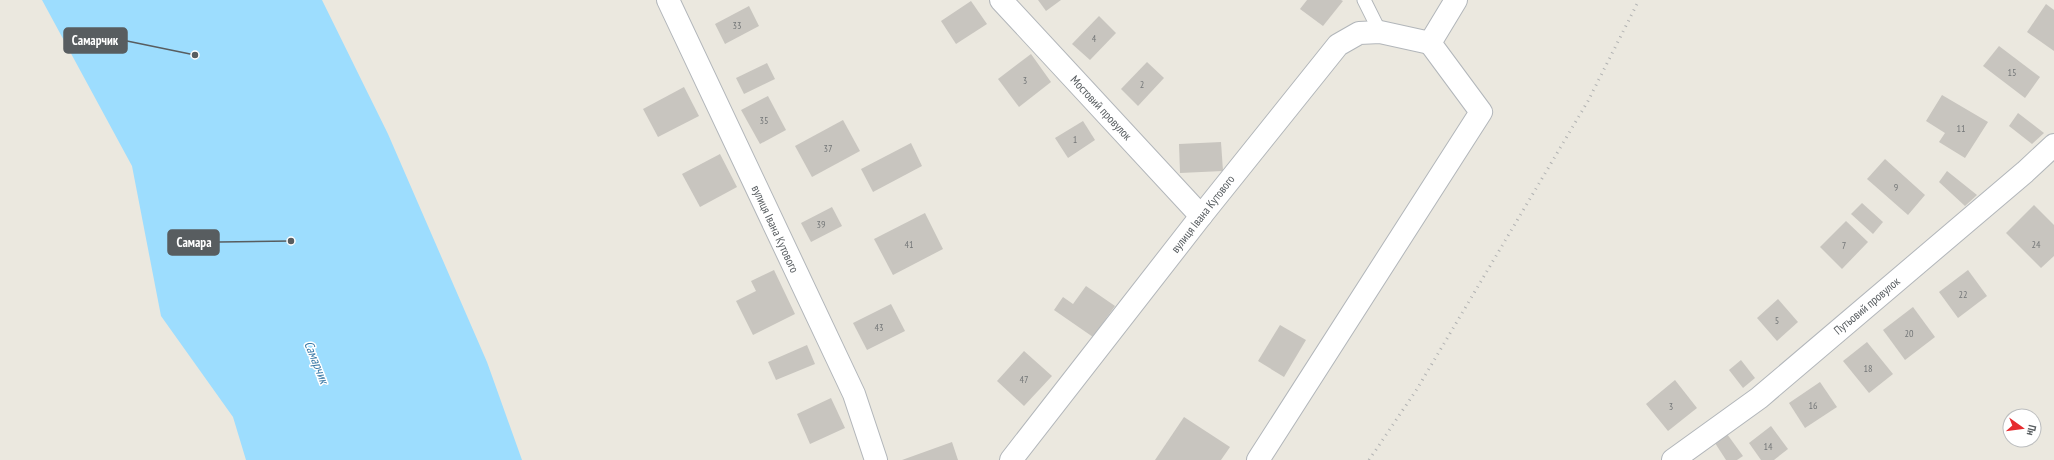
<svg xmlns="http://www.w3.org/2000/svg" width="2054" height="460" viewBox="0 0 2054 460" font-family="'PT Sans Narrow',sans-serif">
<rect width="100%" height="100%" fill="#ebe8df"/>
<!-- water -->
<path fill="#9dddfe" d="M42,0H322L388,134L487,362L522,460H246L233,417L161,316L132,166Z"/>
<!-- building -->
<g fill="#c8c5bf">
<path d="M1038,0H1061L1046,11Z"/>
<path d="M1307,0H1341L1343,1L1323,26L1300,9Z"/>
<path d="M971,1L987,24L956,44L941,21Z"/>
<path d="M2046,4L2054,10V51L2027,32Z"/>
<path d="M749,6L759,26L725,44L715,24Z"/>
<path d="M1099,16L1116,33L1090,60L1072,44Z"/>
<path d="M1999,46L2040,77L2025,98L1983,66Z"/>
<path d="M1031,54L1051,82L1019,107L998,79Z"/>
<path d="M1147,62L1164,78L1138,106L1121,89Z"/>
<path d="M767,63L775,79L744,94L736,78Z"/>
<path d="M684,87L699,116L658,137L643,109Z"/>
<path d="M1942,95L1988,122L1965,158L1939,142L1945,133L1926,121Z"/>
<path d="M768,96L786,130L760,144L741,110Z"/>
<path d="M2018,113L2044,133L2032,144L2009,126Z"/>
<path d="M843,120L860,151L812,177L795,146Z"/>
<path d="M1083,121L1095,140L1068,158L1055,138Z"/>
<path d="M1221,142L1223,171L1180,173L1179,144Z"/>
<path d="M911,143L922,166L873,192L861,169Z"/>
<path d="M720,154L737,187L700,207L682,174Z"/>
<path d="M1885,159L1925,195L1908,215L1867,179Z"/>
<path d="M1947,171L1977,195L1965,206L1939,182Z"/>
<path d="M1862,203L1883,222L1873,234L1851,214Z"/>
<path d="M2034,205L2054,225V256L2041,268L2006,233Z"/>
<path d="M832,207L842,226L811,242L801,223Z"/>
<path d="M925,213L943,249L893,275L874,239Z"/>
<path d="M1846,221L1868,242L1842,269L1820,247Z"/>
<path d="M774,270L795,314L753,335L736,301L756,291L751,281Z"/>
<path d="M1968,270L1987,296L1958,318L1939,292Z"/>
<path d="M1086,286L1115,306L1093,337L1054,310L1063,297L1073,304Z"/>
<path d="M1778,299L1798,322L1777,341L1757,318Z"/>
<path d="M891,304L905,331L867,350L853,323Z"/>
<path d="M1913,307L1935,337L1905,360L1883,330Z"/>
<path d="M1280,325L1306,340L1284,377L1258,361Z"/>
<path d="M1867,342L1893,374L1869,393L1843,361Z"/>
<path d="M807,345L815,364L776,380L768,362Z"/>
<path d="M1024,351L1052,376L1024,406L997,381Z"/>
<path d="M1741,360L1755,378L1743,388L1729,370Z"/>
<path d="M1675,380L1697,408L1668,431L1646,404Z"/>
<path d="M1820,382L1837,407L1805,428L1789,403Z"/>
<path d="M831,398L845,428L810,444L797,414Z"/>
<path d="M1184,417L1230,447L1221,460H1155Z"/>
<path d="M1771,426L1788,449L1774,460H1761L1749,443Z"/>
<path d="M1727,434L1743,456L1737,460H1726L1715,443Z"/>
<path d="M952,442L958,460H902Z"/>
</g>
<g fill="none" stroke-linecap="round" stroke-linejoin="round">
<!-- lane casing -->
<g stroke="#b2b6ba" stroke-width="15">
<path id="lane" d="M1364,0L1380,32"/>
</g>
<!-- street casing -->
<g stroke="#b2b6ba" stroke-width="24">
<g id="street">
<path d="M668,0L854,394L876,460"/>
<path d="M1001,0L1201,216"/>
<path d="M1011,460L1201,216L1338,45L1359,33L1380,32L1430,43"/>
<path d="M1258,460L1481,112L1430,43L1456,0"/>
<path d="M1673,460L1759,398L2025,172L2054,145"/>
</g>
</g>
<!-- lane -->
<use href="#lane" stroke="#fff" stroke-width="13"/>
<!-- street -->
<use href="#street" stroke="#fff" stroke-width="22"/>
<!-- rail -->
<path stroke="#b1b2b2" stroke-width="3" stroke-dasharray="1 5" stroke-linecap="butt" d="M1369,460L1417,389L1588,101L1639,0"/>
</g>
<g text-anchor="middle" stroke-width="3" stroke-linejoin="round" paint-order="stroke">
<!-- number labels -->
<g font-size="10" fill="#747778">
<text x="737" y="29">33</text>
<text x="1094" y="42">4</text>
<text x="2012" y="76">15</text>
<text x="1025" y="84">3</text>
<text x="1142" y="88">2</text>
<text x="764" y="124">35</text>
<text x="1961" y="132">11</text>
<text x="1075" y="143">1</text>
<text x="828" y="152">37</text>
<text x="1896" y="191">9</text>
<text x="821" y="228">39</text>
<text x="909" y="248">41</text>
<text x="2036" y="248">24</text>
<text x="1844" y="249">7</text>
<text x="1963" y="298">22</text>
<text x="1777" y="324">5</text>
<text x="879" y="331">43</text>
<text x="1909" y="337">20</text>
<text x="1868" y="372">18</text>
<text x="1024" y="383">47</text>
<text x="1813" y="409">16</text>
<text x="1671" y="410">3</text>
<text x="1768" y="450">14</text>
</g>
<!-- street labels -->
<g font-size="12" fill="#585d60" stroke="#fff">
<text transform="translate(1101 108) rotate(47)" y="4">Мостовий провулок</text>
<text transform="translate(1203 214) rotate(-52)" y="4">вулиця Івана Кутового</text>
<text transform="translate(775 229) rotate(65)" y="4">вулиця Івана Кутового</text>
<text transform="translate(1867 306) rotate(-40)" y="4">Путьовий провулок</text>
</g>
<!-- water labels -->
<g font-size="13" font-style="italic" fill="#3a79a6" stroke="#fff">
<text transform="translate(317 362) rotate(68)" y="5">Самарчик</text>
</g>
</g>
<!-- callouts -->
<path fill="none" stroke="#585d60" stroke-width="1.5" d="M195 55L127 41M291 241L219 242"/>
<g fill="#585d60" stroke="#fff" stroke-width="1.5">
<circle cx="195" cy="55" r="4"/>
<circle cx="291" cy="241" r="4"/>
</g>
<g fill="#585d60" stroke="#585d60" stroke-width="1.5">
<rect x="64" y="28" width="63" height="25" rx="4"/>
<rect x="168" y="230" width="51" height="25" rx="4"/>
</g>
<g font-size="13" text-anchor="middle" font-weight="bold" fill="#fff">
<text x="95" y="45">Самарчик</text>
<text x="194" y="247">Самара</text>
</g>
<!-- north arrow -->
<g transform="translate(2022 428) rotate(104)"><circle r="19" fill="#ffffff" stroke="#bcbebf"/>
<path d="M0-3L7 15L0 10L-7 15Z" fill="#e62b2f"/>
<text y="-6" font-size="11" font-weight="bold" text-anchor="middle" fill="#585d60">Пн</text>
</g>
</svg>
